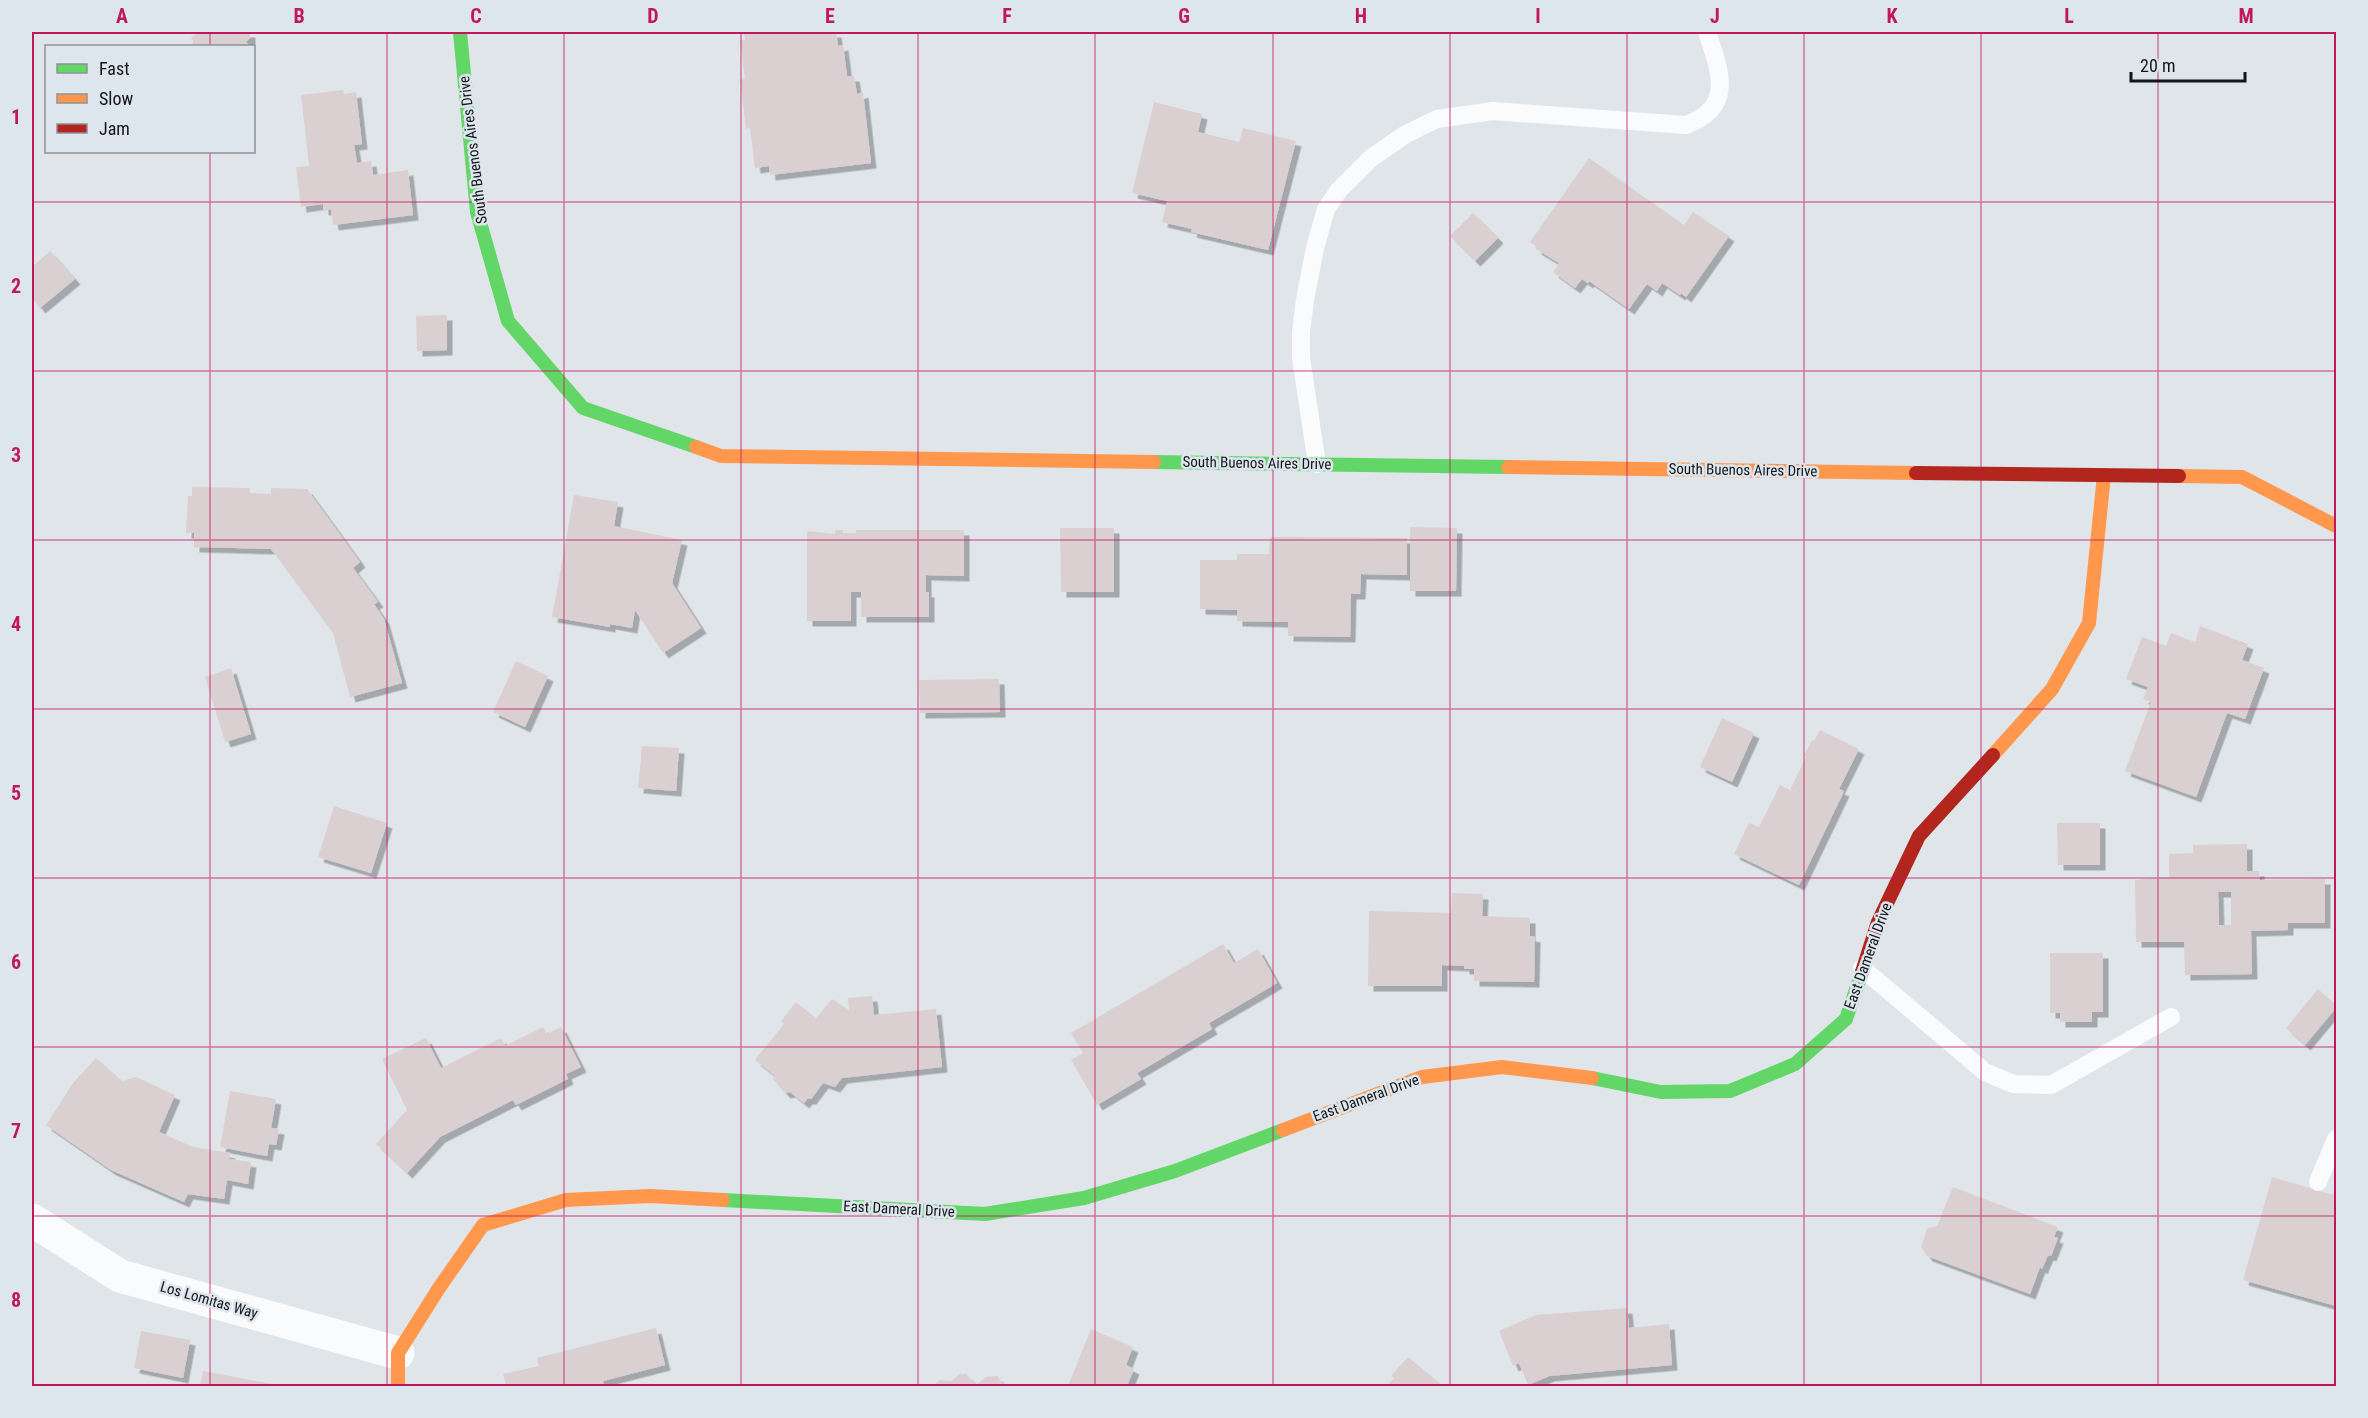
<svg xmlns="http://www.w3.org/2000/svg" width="2368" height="1418" viewBox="0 0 2368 1418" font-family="'Roboto Condensed',sans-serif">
<defs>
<filter id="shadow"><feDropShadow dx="5.5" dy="5.5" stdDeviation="0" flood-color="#0004"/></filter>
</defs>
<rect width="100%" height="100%" fill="#e0e5ea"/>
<!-- building -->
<g fill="#dad0d2" fill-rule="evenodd" filter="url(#shadow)">
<path d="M199,32H250V38L246,42L250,46H192L193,40L191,38Z"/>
<path d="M744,32H793V34L836,32L838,46L843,45L847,76H854L857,94L863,92L871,163L770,175L769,166L755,168L750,128L746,129L740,80L745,79L740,40H745Z"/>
<path d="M343,90L344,94L356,92L362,144L354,145L357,163L371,161L373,175L408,170L413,215L333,225L331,209L323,210V204L301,207L296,167L309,166L301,95Z"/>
<path d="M1154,102L1202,114L1198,132L1239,142L1243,128L1296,141L1268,250L1191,232L1192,229L1162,222L1167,201L1132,193Z"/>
<path d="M1589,158L1684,225L1693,212L1729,236L1686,297L1681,293L1680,295L1662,283L1657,291L1647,284L1629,309L1589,281L1588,283L1582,279L1575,288L1553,272L1559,263L1536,249L1537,247L1530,242Z"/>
<path d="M1473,213L1498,238L1475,261L1450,236Z"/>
<path d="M50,251L75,279L40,308L32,298V267Z"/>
<path d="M447,315V350L417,351L416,316Z"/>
<path d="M192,487L250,488V493L271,494V488L307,489L360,562L353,568L378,602L374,604L384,619L402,683L350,697L333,633L271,549L194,547V533H186L188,496H192Z"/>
<path d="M574,495L618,502L614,526L682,540L672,583L701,628L663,653L635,610L632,628L610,624V627L552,617Z"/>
<path d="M1410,527L1457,528L1456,591H1410Z"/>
<path d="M1060,528H1114V592H1061Z"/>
<path d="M835,530H843V533H856V530H964V576L926,575V592H929V617H861V592H851V621H807V531L835,534Z"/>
<path d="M1270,537L1407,538V575L1361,574L1360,594H1351L1350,637L1288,636V622L1237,621V610L1200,609V560H1237V554H1269Z"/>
<path d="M2200,626L2248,644L2242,660L2264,668L2245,719L2227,713L2196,797L2125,771L2151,702L2143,699L2148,687L2126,679L2142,637L2166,646L2171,633L2195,642Z"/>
<path d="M516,661L548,676L525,727L493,712Z"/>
<path d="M231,668L251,734L225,742L205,677Z"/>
<path d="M999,679L1000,712L920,713L919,680Z"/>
<path d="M1722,718L1754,733L1732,782L1700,767Z"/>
<path d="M1820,730L1859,749L1839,789L1844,791L1799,885L1734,854L1749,823L1759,827L1780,785L1790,790L1806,757L1804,756L1812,740L1814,741Z"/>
<path d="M642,746L679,748L676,791L638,788Z"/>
<path d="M334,806L387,823L371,873L318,857Z"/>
<path d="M2057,823H2100V865H2058Z"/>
<path d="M2247,844V871H2259L2260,880L2325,879V923H2288V930L2251,931L2252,974L2185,975L2184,942H2136L2135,880L2169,877V854L2193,853V845ZM2218,892H2231V925H2219Z"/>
<path d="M1452,893L1483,894L1482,916L1530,918V936L1535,937L1534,982L1474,981V969H1464V966L1442,965V986H1368L1369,911L1451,913Z"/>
<path d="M1223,944L1234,963L1258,949L1277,983L1209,1023L1212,1029L1137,1073L1141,1079L1097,1105L1071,1060L1083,1053L1071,1033Z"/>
<path d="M2050,953H2103V1012H2092V1022H2060V1013H2050Z"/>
<path d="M2318,989L2336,1005V1008L2305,1045L2286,1028Z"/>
<path d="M872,996L874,1015L936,1009L942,1067L842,1078L835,1087L823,1083L811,1099H807L804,1103L790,1092L785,1093L773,1079L775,1076L755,1060L784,1024L781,1021L796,1002L816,1018L832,999L849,1010L848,998Z"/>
<path d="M543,1027L547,1034L561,1027L581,1067L566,1074L568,1079L516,1105L513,1100L440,1137L407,1173L376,1144L407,1110L382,1059L426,1038L441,1068L501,1038L505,1046Z"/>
<path d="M96,1058L122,1081L136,1077L175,1095L159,1132L193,1147L230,1153L229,1159L251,1162L248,1184L227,1180L224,1199L188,1194L184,1202L111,1170L46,1125L73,1083Z"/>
<path d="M230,1091L276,1099L271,1128L279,1129L276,1145L269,1144L267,1156L220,1147Z"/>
<path d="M2272,1177L2333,1195L2336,1186V1306L2243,1280Z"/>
<path d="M1953,1187L2058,1227L2054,1237L2058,1238L2051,1256L2048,1255L2042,1269L2040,1267L2030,1294L1927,1256L1921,1247L1927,1229L1937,1226Z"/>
<path d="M1627,1308L1629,1328L1669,1324L1672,1365L1549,1376L1528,1385L1519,1363L1513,1366L1499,1331L1536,1315Z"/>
<path d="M656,1328L665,1365L603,1381L604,1386H506L503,1374L539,1366L537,1358Z"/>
<path d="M1091,1329L1133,1347L1126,1365L1134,1369L1127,1386H1068Z"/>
<path d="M141,1331L190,1340L183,1378L134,1368Z"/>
<path d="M1408,1357L1443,1386H1387L1394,1378L1391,1376Z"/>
<path d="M203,1371L277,1385V1386H200Z"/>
<path d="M960,1374H966L976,1385L986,1377L997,1376L1005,1386H932L940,1380L951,1381Z"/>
</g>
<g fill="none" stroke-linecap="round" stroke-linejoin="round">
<!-- lane -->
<g stroke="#fafbfc" stroke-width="18">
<path d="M1317,464L1301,358V332L1305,300L1315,248L1326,209L1339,190L1371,158L1406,134L1437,119L1493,111L1686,125C1735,107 1720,71 1707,32"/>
<path d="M1862,968L1985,1072L2013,1084L2051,1085L2171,1017"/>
<path d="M2318,1182L2336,1139"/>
</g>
<!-- street -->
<path stroke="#fafbfc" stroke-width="33" d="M32,1220L120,1276L398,1353"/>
<!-- fast -->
<g stroke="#63d668" stroke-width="14">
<path d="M460,32L477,212L508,321L583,408L696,447"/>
<path d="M1154,462L1508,467"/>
<path d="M1592,1078L1661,1092L1730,1091L1795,1064L1846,1019L1862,972"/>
<path d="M723,1200L985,1214L1084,1198L1175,1171L1283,1130"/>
</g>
<!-- slow -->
<g stroke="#ff974d" stroke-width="14">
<path d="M696,447L721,456L1154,462"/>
<path d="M1508,467L1916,473"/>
<path d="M2179,476L2242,477L2336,526"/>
<path d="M1993,755L2052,689L2089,623L2104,475"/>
<path d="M1283,1130L1422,1077L1502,1067L1592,1078"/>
<path d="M398,1386V1353L439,1288L483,1225L566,1200L650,1196L723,1200"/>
</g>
<!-- jam -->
<g stroke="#b3261e" stroke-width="14">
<path d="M1916,473L2179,476"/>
<path d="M1862,972L1878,922L1919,836L1993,755"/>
</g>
</g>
<!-- grid -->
<path fill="none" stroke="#c2185b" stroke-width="1.5" stroke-opacity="0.55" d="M210,32V46M387,32V1386M564,32V1386M741,32V1386M918,32V1386M1095,32V1386M1273,32V1386M1450,32V1386M1627,32V1386M1804,32V1386M1981,32V1386M2158,32V1386M210,152V1386M32,202H2336M32,371H2336M32,540H2336M32,709H2336M32,878H2336M32,1047H2336M32,1216H2336"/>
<g text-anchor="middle" stroke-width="5" stroke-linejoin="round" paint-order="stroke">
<!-- street labels -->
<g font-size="15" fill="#131619" stroke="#dde5ed">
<text transform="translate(473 150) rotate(-97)" y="5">South Buenos Aires Drive</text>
<text transform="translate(1257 463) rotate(1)" y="5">South Buenos Aires Drive</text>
<text transform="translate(1743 470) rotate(1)" y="5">South Buenos Aires Drive</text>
<text transform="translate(1868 956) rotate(-70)" y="5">East Dameral Drive</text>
<text transform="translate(1366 1098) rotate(-20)" y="5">East Dameral Drive</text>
<text transform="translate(899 1209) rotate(3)" y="5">East Dameral Drive</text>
<text transform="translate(209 1300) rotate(16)" y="5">Los Lomitas Way</text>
</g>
</g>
<!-- border -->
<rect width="2368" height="1418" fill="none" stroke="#dde5ed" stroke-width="66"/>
<!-- legend -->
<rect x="45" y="45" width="210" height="108" fill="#dde5ed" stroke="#8c9298" stroke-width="1.5"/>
<rect x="57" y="64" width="30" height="9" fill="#63d668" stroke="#8c9298" stroke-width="1.5"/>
<text x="99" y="75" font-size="18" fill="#131619">Fast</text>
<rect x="57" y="94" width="30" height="9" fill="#ff974d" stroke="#8c9298" stroke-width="1.5"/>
<text x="99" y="105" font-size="18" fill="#131619">Slow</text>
<rect x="57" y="124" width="30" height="9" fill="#b3261e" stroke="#8c9298" stroke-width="1.5"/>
<text x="99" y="135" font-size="18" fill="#131619">Jam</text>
<!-- scale -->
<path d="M2131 72v9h114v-9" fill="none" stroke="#131619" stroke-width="3"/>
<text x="2140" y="72" font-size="18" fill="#131619" stroke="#dde5ed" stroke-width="4.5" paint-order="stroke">20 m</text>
<rect x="33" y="33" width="2302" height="1352" fill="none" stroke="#c2185b" stroke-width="2"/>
<g font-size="20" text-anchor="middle" font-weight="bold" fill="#c2185b">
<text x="122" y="23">A</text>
<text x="299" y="23">B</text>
<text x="476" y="23">C</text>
<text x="653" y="23">D</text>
<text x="830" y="23">E</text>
<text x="1007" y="23">F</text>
<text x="1184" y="23">G</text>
<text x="1361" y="23">H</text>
<text x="1538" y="23">I</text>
<text x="1715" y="23">J</text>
<text x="1892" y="23">K</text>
<text x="2069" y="23">L</text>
<text x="2246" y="23">M</text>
<text x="16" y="124">1</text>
<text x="16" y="293">2</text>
<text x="16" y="462">3</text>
<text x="16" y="631">4</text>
<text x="16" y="800">5</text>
<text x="16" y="969">6</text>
<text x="16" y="1138">7</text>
<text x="16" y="1307">8</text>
</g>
</svg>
